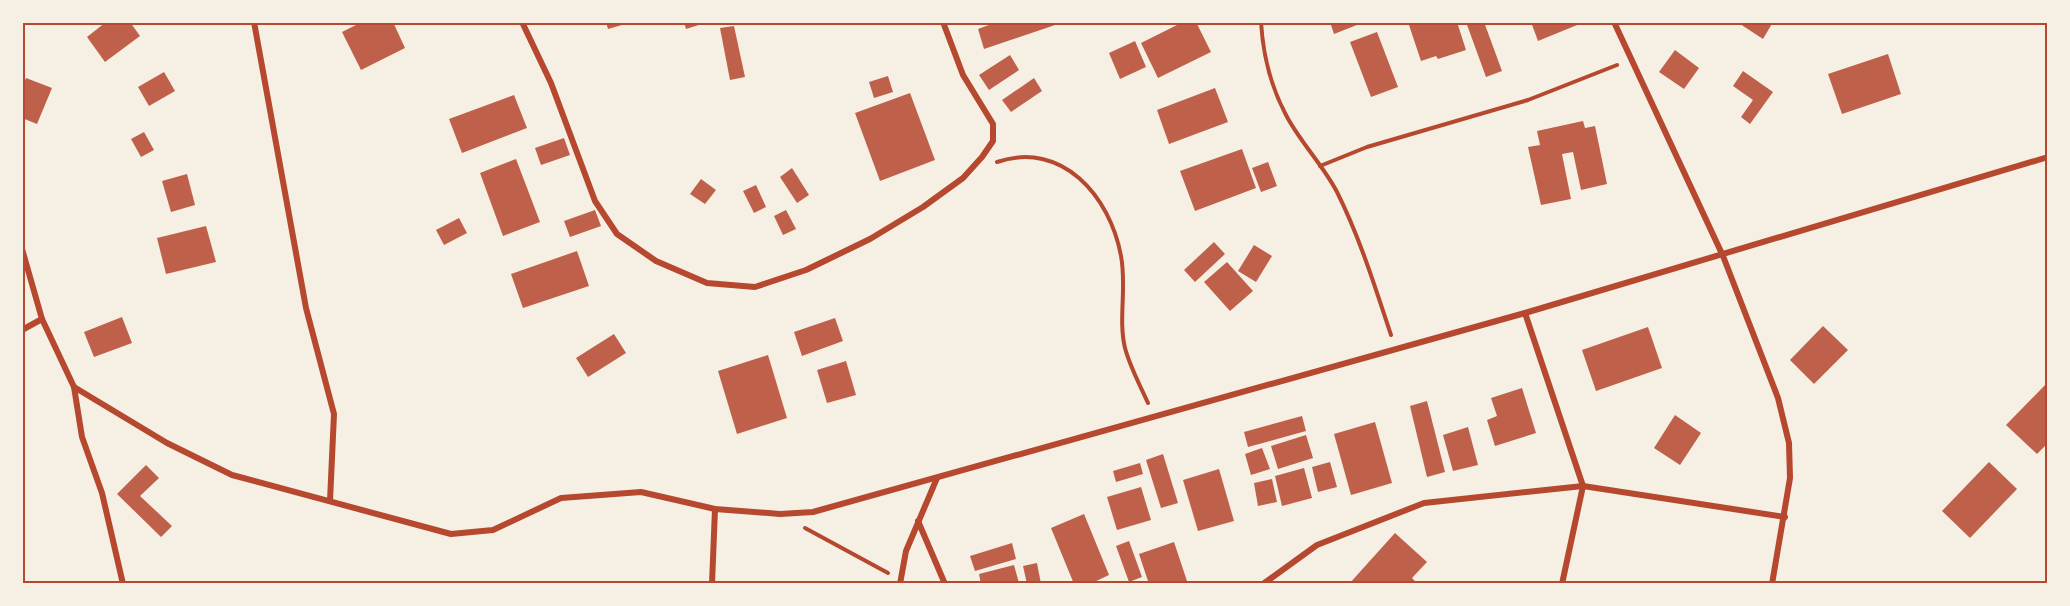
<svg xmlns="http://www.w3.org/2000/svg" width="2070" height="606" viewBox="0 0 2070 606" font-family="Manrope,sans-serif">
<rect width="100%" height="100%" fill="#f6efe4"/>
<!-- building -->
<g fill="#bf614a">
<path d="M106,22H130L140,36L105,62L87,37Z"/>
<path d="M362,22H393L405,48L361,70L342,32Z"/>
<path d="M606,22H629V23L608,29Z"/>
<path d="M684,22H705V23L686,29Z"/>
<path d="M997,22H1060L1061,23L984,49L978,29Z"/>
<path d="M1183,22H1196L1211,52L1158,78L1141,43Z"/>
<path d="M1330,22H1362V23L1334,34Z"/>
<path d="M1417,22H1457L1466,50L1438,59L1436,56L1421,61L1409,25Z"/>
<path d="M1466,22H1484L1502,71L1486,77Z"/>
<path d="M1531,22H1582V23L1538,41Z"/>
<path d="M1737,22H1773L1763,39Z"/>
<path d="M734,26L745,77L730,80L720,28Z"/>
<path d="M1377,32L1398,87L1371,97L1350,42Z"/>
<path d="M1135,41L1146,67L1120,79L1109,53Z"/>
<path d="M1675,50L1699,68L1684,89L1659,72Z"/>
<path d="M1888,54L1901,94L1842,114L1828,74Z"/>
<path d="M1010,55L1019,70L989,90L979,75Z"/>
<path d="M1743,71L1773,92L1750,124L1741,117L1753,100L1733,86Z"/>
<path d="M164,72L175,91L149,106L138,87Z"/>
<path d="M888,76L893,92L874,98L869,82Z"/>
<path d="M26,78L52,88L37,124L22,118V88Z"/>
<path d="M1034,78L1042,91L1011,112L1002,100Z"/>
<path d="M1215,88L1228,122L1169,144L1157,110Z"/>
<path d="M910,93L935,160L880,181L855,113Z"/>
<path d="M514,95L527,128L462,153L449,119Z"/>
<path d="M1583,121L1585,128L1595,126L1607,184L1581,190L1573,152L1562,154L1571,199L1541,205L1528,147L1540,145L1537,131Z"/>
<path d="M144,132L154,150L141,157L131,139Z"/>
<path d="M564,138L570,155L541,165L535,148Z"/>
<path d="M1242,149L1256,188L1195,211L1180,171Z"/>
<path d="M516,159L540,222L503,236L480,173Z"/>
<path d="M1268,162L1277,186L1261,192L1252,168Z"/>
<path d="M792,168L809,195L797,203L780,177Z"/>
<path d="M187,174L195,205L171,212L162,181Z"/>
<path d="M701,179L716,190L705,204L690,194Z"/>
<path d="M756,185L766,207L754,213L743,191Z"/>
<path d="M595,210L601,226L570,237L564,221Z"/>
<path d="M786,210L796,229L783,235L774,216Z"/>
<path d="M459,218L467,233L444,245L436,230Z"/>
<path d="M206,226L216,262L166,274L157,238Z"/>
<path d="M1214,242L1225,254L1195,282L1184,270Z"/>
<path d="M1254,245L1272,256L1256,282L1238,271Z"/>
<path d="M577,251L589,286L523,308L511,274Z"/>
<path d="M1227,262L1253,291L1230,311L1204,282Z"/>
<path d="M122,317L132,343L94,357L84,332Z"/>
<path d="M835,318L843,341L802,356L794,332Z"/>
<path d="M1823,326L1848,350L1814,384L1790,360Z"/>
<path d="M1648,327L1662,368L1596,391L1582,350Z"/>
<path d="M614,334L626,353L588,377L576,358Z"/>
<path d="M768,355L787,418L737,434L718,371Z"/>
<path d="M846,361L856,395L827,403L817,370Z"/>
<path d="M2048,382V443L2037,454L2006,425Z"/>
<path d="M1522,388L1536,433L1495,446L1487,420L1497,416L1491,398Z"/>
<path d="M1427,401L1445,472L1427,477L1410,406Z"/>
<path d="M1675,415L1701,433L1680,465L1654,448Z"/>
<path d="M1302,416L1306,431L1248,447L1244,432Z"/>
<path d="M1375,422L1392,483L1351,495L1334,434Z"/>
<path d="M1468,427L1478,465L1453,471L1443,435Z"/>
<path d="M1306,435L1313,458L1278,469L1271,446Z"/>
<path d="M1262,448L1270,469L1251,475L1245,454Z"/>
<path d="M1163,454L1178,503L1161,508L1146,460Z"/>
<path d="M1330,462L1337,487L1318,492L1312,467Z"/>
<path d="M1989,462L2017,489L1970,538L1942,511Z"/>
<path d="M1140,463L1143,474L1116,482L1113,471Z"/>
<path d="M146,465L159,478L140,496L172,526L161,537L117,494Z"/>
<path d="M1304,468L1312,498L1282,506L1275,476Z"/>
<path d="M1219,469L1234,521L1198,531L1183,480Z"/>
<path d="M1272,479L1277,502L1258,506L1254,483Z"/>
<path d="M1141,487L1151,520L1117,530L1107,497Z"/>
<path d="M1084,514L1109,575L1090,584H1074L1051,528Z"/>
<path d="M1395,533L1427,562L1412,578L1418,584H1349Z"/>
<path d="M1129,541L1142,577L1129,582L1116,546Z"/>
<path d="M1174,542L1188,584H1149L1139,554Z"/>
<path d="M1012,543L1016,559L975,571L970,556Z"/>
<path d="M1037,563L1041,584H1027L1023,566Z"/>
<path d="M1014,565L1019,583L981,584L979,574Z"/>
</g>
<g fill="none" stroke-linecap="round" stroke-linejoin="round">
<!-- path -->
<g stroke="#b5482f" stroke-width="4">
<path d="M1261,22C1263,55 1271,87 1286,115C1300,142 1323,165 1337,192C1360,238 1375,287 1391,335"/>
<path d="M997,162C1062,140 1110,196 1121,256C1127,287 1118,319 1125,348C1130,367 1140,385 1148,403"/>
<path d="M1320,166L1367,147L1528,100L1617,65"/>
<path d="M805,528L888,573"/>
</g>
<!-- minor -->
<g stroke="#b5482f" stroke-width="6">
<path d="M254,22L306,308L334,414L330,501"/>
<path d="M522,22L551,83L595,201L617,234L656,261L707,283L755,287L806,270L870,239L923,207L963,178L982,157L993,141V124L963,75L943,22"/>
<path d="M1614,22L1723,256L1778,398L1789,443L1790,478L1772,584"/>
<path d="M22,249L42,319"/>
<path d="M1525,313L1583,486L1562,584"/>
<path d="M22,330L42,319L74,387L167,443L232,475L451,534L493,530L561,498L641,492L715,509L780,514L813,512L1525,313L2048,157"/>
<path d="M74,387L82,437L102,493L123,584"/>
<path d="M918,521L945,584"/>
<path d="M712,584L715,509"/>
<path d="M900,584L906,551L937,478"/>
<path d="M1263,584L1317,545L1424,503L1583,486L1785,517"/>
</g>
</g>
<!-- border -->
<rect width="2070" height="606" fill="none" stroke="#f6efe4" stroke-width="48"/>
<rect x="24" y="24" width="2022" height="558" fill="none" stroke="#b5482f" stroke-width="2"/>
</svg>
